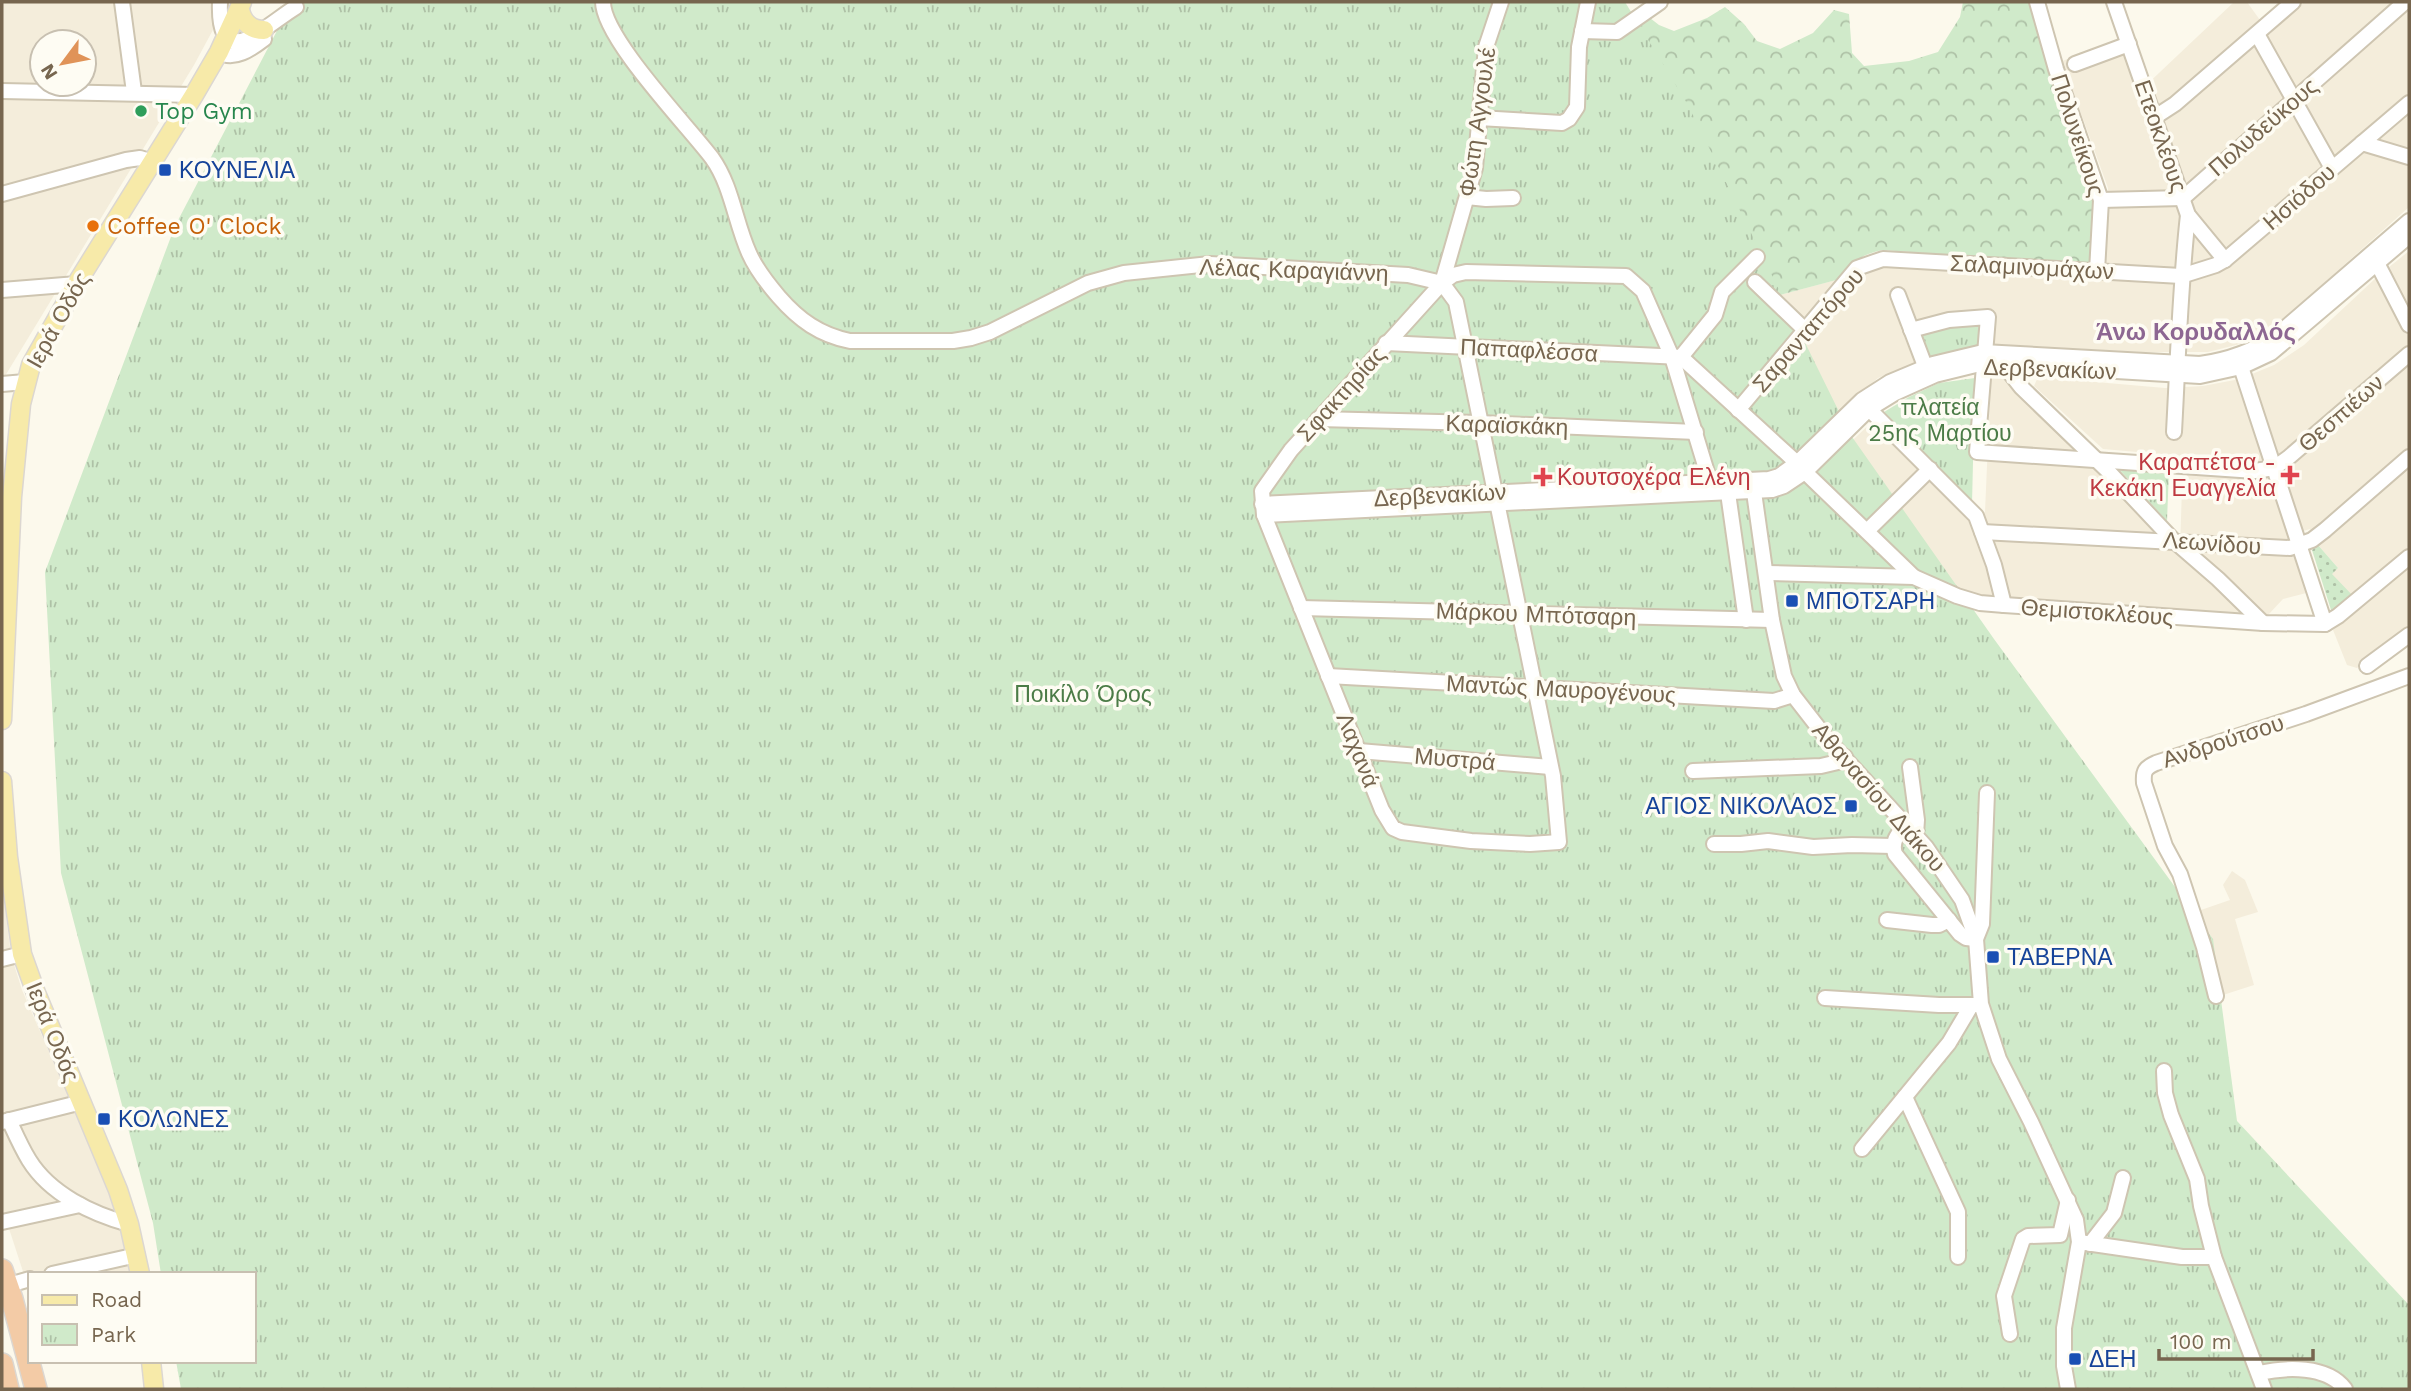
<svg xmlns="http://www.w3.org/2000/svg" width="2411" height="1391" viewBox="0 0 2411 1391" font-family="'Work Sans',sans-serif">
<defs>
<pattern id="grass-dots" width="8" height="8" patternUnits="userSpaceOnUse" patternTransform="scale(1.75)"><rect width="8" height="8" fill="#d0eaca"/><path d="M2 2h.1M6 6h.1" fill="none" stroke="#aec1a6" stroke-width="1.8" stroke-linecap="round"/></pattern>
<pattern id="forest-crowns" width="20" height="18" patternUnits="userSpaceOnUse" patternTransform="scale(1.75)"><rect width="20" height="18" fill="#d0eaca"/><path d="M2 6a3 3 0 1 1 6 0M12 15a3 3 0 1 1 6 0" fill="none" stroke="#aec1a6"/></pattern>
<pattern id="park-tufts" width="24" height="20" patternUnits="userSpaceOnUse" patternTransform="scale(1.75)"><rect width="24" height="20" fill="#d0eaca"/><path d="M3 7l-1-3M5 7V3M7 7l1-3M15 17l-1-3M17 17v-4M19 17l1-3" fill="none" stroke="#aec1a6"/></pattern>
</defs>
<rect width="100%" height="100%" fill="#fcf9ec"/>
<!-- residential -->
<g fill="#f4eddb" fill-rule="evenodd">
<path d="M2,2H228L194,65L2,381V445ZM42,42H84V84H42Z"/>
<path d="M2234,2H2247L2270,34L2304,2H2409V207L2277,325L2244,343L2208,352H2141L1992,344L1994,310L1947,314L1900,326L1915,363L1878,378L1793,453L1765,299L1862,273L1877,265L2104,278L2108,188L2062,61L2124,39L2141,90Z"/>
<path d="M2409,251V628L2357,668L2347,665L2333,630L2361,606L2331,574L2338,568L2318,545L2310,529L2293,534L2314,591L2283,599L2268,615L1955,593L1819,472L1874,420L1971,520L1985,512L1991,374L2003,375L2157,526L2159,548L2180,550L2183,456L2103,449L2034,386L2038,377L2165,388L2203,386L2240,379L2274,365L2304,345L2378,276Z"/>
<path d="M2232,871L2245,880L2258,912L2235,919L2254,985L2223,995L2198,911L2230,900L2223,885Z"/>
<path d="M2,884L11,955L22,990L99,1166L126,1240L136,1274H30V1293L2,1207Z"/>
</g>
<!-- grass -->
<path fill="url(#grass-dots)" d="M2318,545L2338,568L2332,574L2355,598L2332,613L2312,550Z"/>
<!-- forest -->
<path fill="url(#forest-crowns)" d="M1963,2H2036L2095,200L2093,265L1882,250C1861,255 1852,261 1840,279L1765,299L1620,43L1650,18L1659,25L1674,31L1707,18L1725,7L1744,24L1757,41L1780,49L1813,33L1834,10L1849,14L1852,53L1864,66L1909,61L1938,52L1960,17Z"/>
<!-- park -->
<g fill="url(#park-tufts)">
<path d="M292,2H1625L1688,105L1850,434L1994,639L2213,939L2237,1121L2409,1305V1389H181L176,1361H254V1274H161L153,1223L61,873L45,572L175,226Z"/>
<path d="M1978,324L1979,347L1927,357L1919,334L1950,326Z"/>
<path d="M1975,378L1972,504L1884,412L1909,397L1939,383Z"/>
<path d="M2117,467L2169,470L2167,521Z"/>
</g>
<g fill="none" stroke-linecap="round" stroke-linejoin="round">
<!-- minor casing -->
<g stroke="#cec5b1" stroke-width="18">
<g id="minor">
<path d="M122,2L134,92"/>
<path d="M220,2C217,77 266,25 296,7"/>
<path d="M603,2C603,38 687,125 712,158C732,186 735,222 749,253C756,269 767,283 779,297C799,320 820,335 850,341H953L971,338L990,332L1088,283L1124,273L1210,264L1408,275L1442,283L1456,302L1553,776L1559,842L1530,844L1471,841L1402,832L1393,828L1382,810L1264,515L1262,491L1291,450L1442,283L1453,275L1466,272L1626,276L1643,291L1672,357L1710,482"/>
<path d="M2037,2L2056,69L2101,200L2097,271"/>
<path d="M2114,2L2188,215L2225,260"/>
<path d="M1582,31L1617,32L1660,2"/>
<path d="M2257,34L2332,168"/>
<path d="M219,52C234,61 251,49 264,39"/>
<path d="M2075,64L2129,44"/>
<path d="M2,91L194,95"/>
<path d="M2155,117L2175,104L2293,2"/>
<path d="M1479,118L1562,123L1569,119L1577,107L1579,47L1588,2"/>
<path d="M2362,143L2409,157"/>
<path d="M2,194L126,160L140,158L153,162"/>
<path d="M1467,197L1486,199L1513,198"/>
<path d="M2101,200L2183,198L2405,2"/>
<path d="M2377,263L2409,325"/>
<path d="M1755,282L1804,329"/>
<path d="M1442,283L1475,168L1486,47L1501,2"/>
<path d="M2,290L77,284"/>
<path d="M1898,295L1925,366"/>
<path d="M1911,330L1949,320L1988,317L1977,452L2255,471L2274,468L2288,458L2409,354"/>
<path d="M1386,343L1681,357L1797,463"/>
<path d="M1681,357L1715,315L1722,292L1757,257"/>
<path d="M2003,364L2021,387L2108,471L2173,540L2218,579L2263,623"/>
<path d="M2241,367L2325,624"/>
<path d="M2,384L25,382"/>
<path d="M1869,409L1976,516L1994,565L2004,605"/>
<path d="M1738,410L1857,268L1883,259L2181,276L2216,265L2225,260L2409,103"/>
<path d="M1318,419L1479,423L1696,432"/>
<path d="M2174,432C2178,359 2180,287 2188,215"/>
<path d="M1805,472L1914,577"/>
<path d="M1753,485L1772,620L1784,676L1793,695L1828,740L1926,847L1962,900L1976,939L1981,1004L1999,1059L2031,1122L2076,1220L2079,1242L2064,1328V1366L2068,1389"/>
<path d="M1727,486L1746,620"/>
<path d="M1262,504L1769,479L1779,476L1797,463L1862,400L1890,382L1933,364L1983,352L2200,364C2228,360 2252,352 2276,336L2409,221"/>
<path d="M1264,515L1772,490L1784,486L1805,472L1869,409L1895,393L1935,375L1984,363L2200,376L2241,367L2271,353L2409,236"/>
<path d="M1867,531L1930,469"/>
<path d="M1982,532L2290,548L2312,540L2325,530L2409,457"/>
<path d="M1767,573L1914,577L1957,596L1980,603L2004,605L2263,623L2325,624L2338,616L2409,557"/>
<path d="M1301,608L1772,620"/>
<path d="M2367,666L2409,635"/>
<path d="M1328,676L1774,701L1793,695"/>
<path d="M1359,751L1550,767"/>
<path d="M1910,767L1917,820L1916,834"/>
<path d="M1693,771L1821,766L1838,762L1845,757"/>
<path d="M1906,824C1898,834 1891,841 1895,854L1960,934L1966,938L1976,939L1982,924L1987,793"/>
<path d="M1714,844H1741L1768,841L1813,847L1852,845L1893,846"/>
<path d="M1887,920L1932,925H1939L1949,920"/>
<path d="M2,959L22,954"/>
<path d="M2216,996L2204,947L2180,874L2165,846L2144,783C2143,771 2145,768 2156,763L2306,714L2409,676"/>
<path d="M1825,998L1939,1005H1976"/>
<path d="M2164,1071L2165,1093L2171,1115L2197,1179L2201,1206L2214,1257"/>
<path d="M1905,1097L1958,1212V1257"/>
<path d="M9,1120C15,1133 21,1147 29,1160C50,1194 92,1214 129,1224"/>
<path d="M2,1122L82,1102"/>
<path d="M1862,1149L1949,1043L1971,1006"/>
<path d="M2,1222L80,1205"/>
<path d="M2079,1242L2182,1257H2214L2264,1389"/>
<path d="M2090,1244L2114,1213L2123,1178"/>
<path d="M52,1274L137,1255"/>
<path d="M2,1287L30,1279"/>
<path d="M2010,1334L2004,1296L2023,1239L2028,1236L2060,1235L2068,1200"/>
<path d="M2259,1373C2286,1367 2327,1365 2345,1389"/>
</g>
</g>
<!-- major casing -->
<g stroke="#dcd7d1" stroke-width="21">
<g id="major">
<path d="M240,10C243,23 251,30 264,30"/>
<path d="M2,720L12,497L21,404L31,365L80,278L194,95L219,52L242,2"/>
<path d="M2,781L8,857L22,954L36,993L118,1190L129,1224L140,1274"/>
<path d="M151,1361L154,1389"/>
</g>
</g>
<!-- highway casing -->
<g stroke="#dcd7d1" stroke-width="24">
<g id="highway">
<path d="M2,1270L12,1299L36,1389"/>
<path d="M2,1364L8,1389"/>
</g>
</g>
<!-- minor -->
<use href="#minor" stroke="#fff" stroke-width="14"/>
<!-- major -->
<use href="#major" stroke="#f7eaa9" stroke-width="18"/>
<!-- highway -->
<use href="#highway" stroke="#f3cba6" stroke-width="21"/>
</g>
<!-- markers -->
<circle fill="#2e9e5b" stroke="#fefcf3" stroke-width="2.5" cx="141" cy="111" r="7"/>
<g fill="#1a4fb4" stroke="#fefcf3" stroke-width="2.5">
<rect x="158" y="163" width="14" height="14" rx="3.5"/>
<rect x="1785" y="594" width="14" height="14" rx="3.5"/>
<rect x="1844" y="799" width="14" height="14" rx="3.5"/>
<rect x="1986" y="950" width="14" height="14" rx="3.5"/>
<rect x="97" y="1112" width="14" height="14" rx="3.5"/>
<rect x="2068" y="1352" width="14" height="14" rx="3.5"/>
</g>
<circle fill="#e8710a" stroke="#fefcf3" stroke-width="2.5" cx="93" cy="226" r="7"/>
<g fill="#e0444e" stroke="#fefcf3" stroke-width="2.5">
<path d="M2286.5 464.5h7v7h7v7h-7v7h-7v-7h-7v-7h7z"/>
<path d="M1539.5 466.5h7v7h7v7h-7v7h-7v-7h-7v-7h7z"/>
</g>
<g text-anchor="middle" stroke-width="7" stroke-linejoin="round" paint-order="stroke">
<!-- leisure labels -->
<g font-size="23" fill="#27864d" stroke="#fefcf3" text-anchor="start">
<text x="155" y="119">Top Gym</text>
</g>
<!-- street labels -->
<g font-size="23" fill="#77664f" stroke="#fefcf3">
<text transform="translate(1477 122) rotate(-82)" y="8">Φώτη Αγγουλέ</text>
<text transform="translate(2263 127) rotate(-41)" y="8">Πολυδεύκους</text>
<text transform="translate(2078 135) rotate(72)" y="8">Πολυνείκους</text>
<text transform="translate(2161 136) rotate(71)" y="8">Ετεοκλέους</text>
<text transform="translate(2299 197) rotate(-41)" y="8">Ησιόδου</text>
<text transform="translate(2032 267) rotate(3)" y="8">Σαλαμινομάχων</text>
<text transform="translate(1294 270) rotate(2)" y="8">Λέλας Καραγιάννη</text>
<text transform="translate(58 320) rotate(-61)" y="8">Ιερά Οδός</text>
<text transform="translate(1808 330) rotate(-49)" y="8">Σαρανταπόρου</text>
<text transform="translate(1529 350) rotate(3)" y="8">Παπαφλέσσα</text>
<text transform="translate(2050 369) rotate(2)" y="8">Δερβενακίων</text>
<text transform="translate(1341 394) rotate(-48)" y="8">Σφακτηρίας</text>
<text transform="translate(2341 413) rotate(-41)" y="8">Θεσπιέων</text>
<text transform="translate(1507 425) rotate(2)" y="8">Καραϊσκάκη</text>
<text transform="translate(1440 495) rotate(-3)" y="8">Δερβενακίων</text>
<text transform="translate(2212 543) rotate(4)" y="8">Λεωνίδου</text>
<text transform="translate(2097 612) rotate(4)" y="8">Θεμιστοκλέους</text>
<text transform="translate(1536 614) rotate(2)" y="8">Μάρκου Μπότσαρη</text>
<text transform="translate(1561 689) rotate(3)" y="8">Μαντώς Μαυρογένους</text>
<text transform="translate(2223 741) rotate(-18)" y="8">Ανδρούτσου</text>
<text transform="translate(1358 750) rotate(68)" y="8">Λαχανά</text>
<text transform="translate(1455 759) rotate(5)" y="8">Μυστρά</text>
<text transform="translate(1879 797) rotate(49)" y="8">Αθανασίου Διάκου</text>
<text transform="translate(53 1032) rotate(68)" y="8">Ιερά Οδός</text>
</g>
<!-- transit labels -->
<g font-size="23" fill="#164399" stroke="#fefcf3" text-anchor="start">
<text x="179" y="178">ΚΟΥΝΕΛΙΑ</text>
<text x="1806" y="609">ΜΠΟΤΣΑΡΗ</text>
<text x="1837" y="814" text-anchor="end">ΑΓΙΟΣ ΝΙΚΟΛΑΟΣ</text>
<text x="2007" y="965">ΤΑΒΕΡΝΑ</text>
<text x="118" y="1127">ΚΟΛΩΝΕΣ</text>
<text x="2089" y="1367">ΔΕΗ</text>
</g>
<!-- food labels -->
<g font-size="23" fill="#c56008" stroke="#fefcf3" text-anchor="start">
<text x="107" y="234">Coffee O' Clock</text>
</g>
<!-- park labels -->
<g font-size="23" fill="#4c7c47" stroke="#fefcf3">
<text x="1940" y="415">πλατεία<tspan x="1940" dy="26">25ης Μαρτίου</tspan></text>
<text x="1083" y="702">Ποικίλο Όρος</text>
</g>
<!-- health labels -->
<g font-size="23" fill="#be3a42" stroke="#fefcf3" text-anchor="end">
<text x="2276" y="470">Καραπέτσα -<tspan x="2276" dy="26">Κεκάκη Ευαγγελία</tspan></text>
<text x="1557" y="485" text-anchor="start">Κουτσοχέρα Ελένη</text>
</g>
<!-- neighbourhood labels -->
<g font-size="24" font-weight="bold" fill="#8d6792" stroke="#fefcf3">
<text x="2196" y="340">Άνω Κορυδαλλός</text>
</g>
</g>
<!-- border -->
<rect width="2411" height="1391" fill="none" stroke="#77664f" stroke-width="7"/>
<!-- legend -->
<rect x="28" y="1272" width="228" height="91" fill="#fefcf3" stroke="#c8c0b1" stroke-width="2"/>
<rect x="42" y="1295" width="35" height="10" fill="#f7eaa9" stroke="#c8c0b1" stroke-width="2"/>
<text x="91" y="1307" font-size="21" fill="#77664f">Road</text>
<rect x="42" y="1324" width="35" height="21" fill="url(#park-tufts)" stroke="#c8c0b1" stroke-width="2"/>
<text x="91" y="1342" font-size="21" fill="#77664f">Park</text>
<!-- north arrow -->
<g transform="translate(63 63) rotate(238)"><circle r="33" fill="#fefcf3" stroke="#c8c0b1" stroke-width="2"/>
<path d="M0-5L12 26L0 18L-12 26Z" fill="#e09358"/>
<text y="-10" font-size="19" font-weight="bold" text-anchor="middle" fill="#77664f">N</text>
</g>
<!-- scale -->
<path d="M2159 1349v10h154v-10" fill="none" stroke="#77664f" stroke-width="3.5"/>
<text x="2170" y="1349" font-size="21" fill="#77664f" stroke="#fefcf3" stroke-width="5" paint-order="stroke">100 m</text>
</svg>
